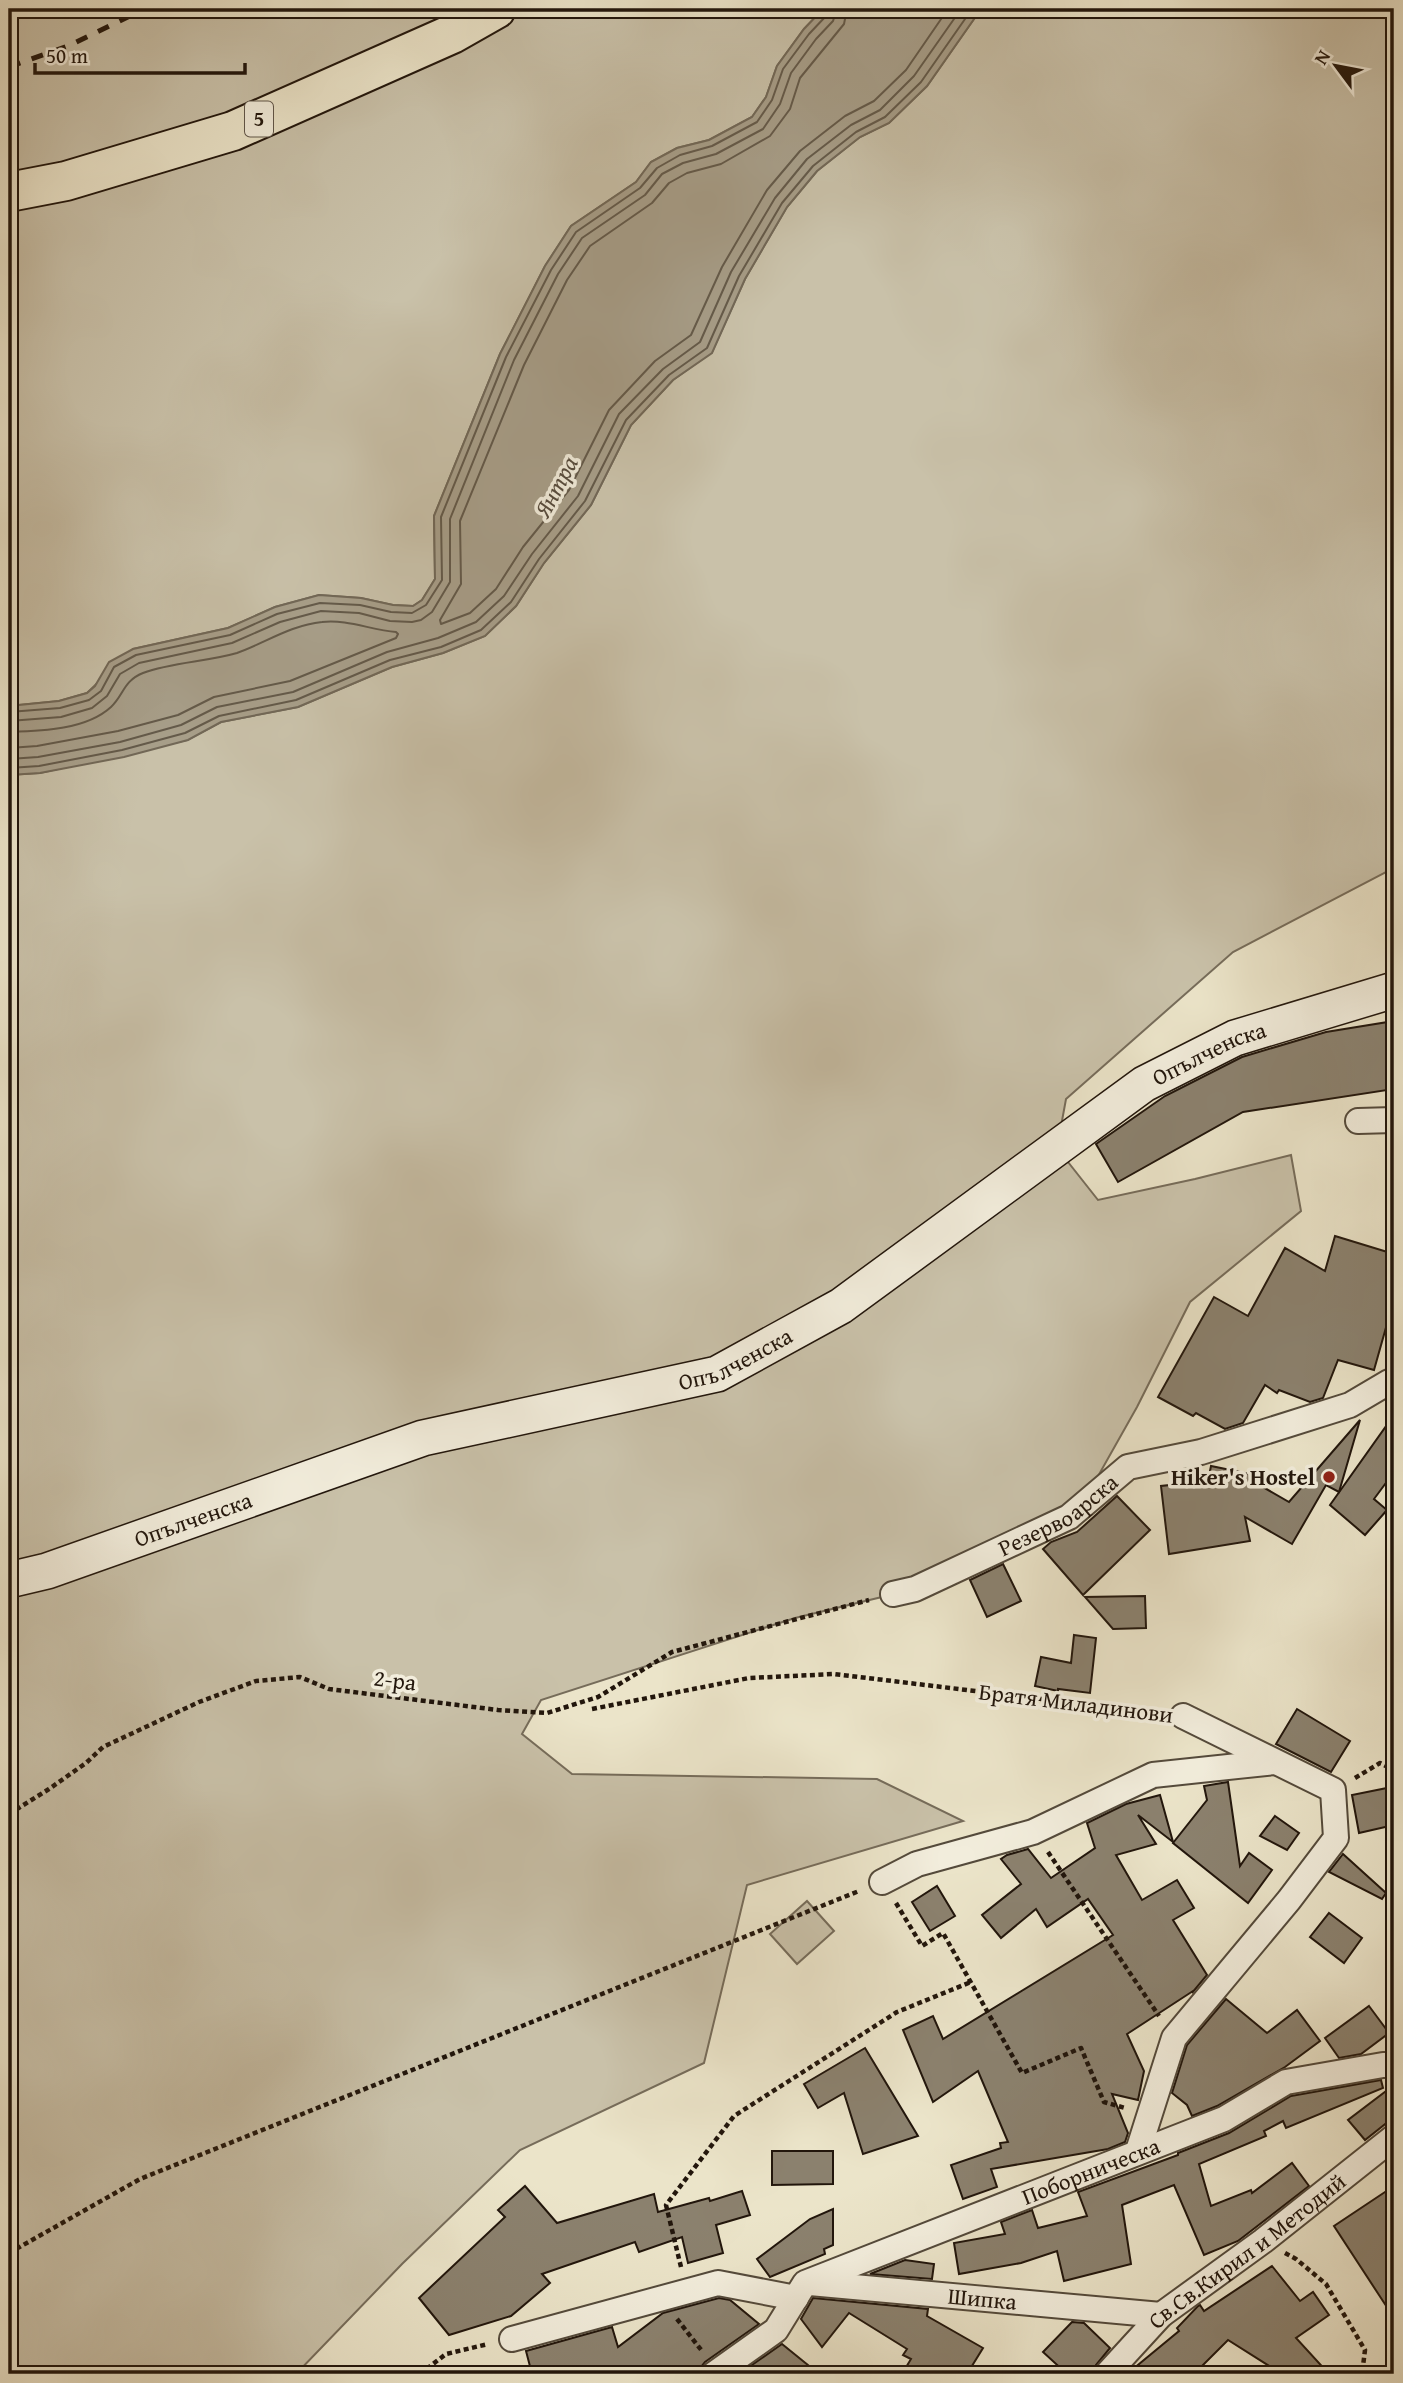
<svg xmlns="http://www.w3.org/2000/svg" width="1403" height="2383" viewBox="0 0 1403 2383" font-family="'Gentium Book Plus',serif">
<rect width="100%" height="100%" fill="#ebe4c9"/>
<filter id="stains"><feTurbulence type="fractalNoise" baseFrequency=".00286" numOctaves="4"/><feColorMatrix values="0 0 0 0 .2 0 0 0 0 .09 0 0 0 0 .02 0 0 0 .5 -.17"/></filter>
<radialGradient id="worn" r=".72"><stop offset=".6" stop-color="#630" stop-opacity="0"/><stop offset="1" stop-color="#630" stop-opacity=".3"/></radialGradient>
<!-- green -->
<g fill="#c9c1a9" stroke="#766c5a" stroke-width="2">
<path d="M9,9H823L804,29L777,66L766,97L752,117L709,140L677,148L651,162L636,182L571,226L545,266L500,354L434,516L435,579L422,600L413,606L393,605L361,598L319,595L275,607L228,628L133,649L87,693L59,701L9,706Z"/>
<path d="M981,9H1270L1351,16L1394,9V868L1233,952L1066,1099L1057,1148L1098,1200L1195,1179L1291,1155L1301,1211L1190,1302L1137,1407L1097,1478L1069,1517L915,1589L795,1618L541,1700L522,1734L572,1774L877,1779L963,1821L747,1885L704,2063L520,2150L402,2264L296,2374H9V775L40,773L187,740L221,722L298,707L392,667L443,653L485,636L516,606L544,563L591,505L631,425L673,380L712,352L745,279L787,207L817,171L860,137L889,123L927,86Z"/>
<path d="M807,1901L834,1931L797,1964L770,1934Z"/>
</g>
<!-- water -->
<g fill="#a79e89" stroke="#726857" stroke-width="2">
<path d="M823,9H981L927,86L889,123L860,137L817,171L787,207L745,279L712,353L673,380L631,425L591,505L544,563L516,606L485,636L443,653L392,667L298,707L221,722L188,740L124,757L40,773L9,775V706L59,701L87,693L95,686L109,662L133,649L228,628L275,607L319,595L361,598L393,605L413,606L422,600L435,579L434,516L500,354L545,266L571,226L636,182L651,162L677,148L709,140L752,117L766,97L777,66L804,29Z"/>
<path d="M1270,9H1390L1351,16Z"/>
</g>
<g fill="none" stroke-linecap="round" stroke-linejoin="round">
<!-- shore -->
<g stroke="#645a4a" stroke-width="2">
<path d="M847,9L844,24L800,78L790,109L770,136L721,164L687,173L669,183L652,203L590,246L567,280L524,365L460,521L461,584L440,620L441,624L470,613L496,589L523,547L569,490L609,410L655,361L691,335L722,267L767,190L800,151L845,116L874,101L906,70L948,9"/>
<path d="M9,712L60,708L89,700L101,691L114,667L136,655L230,635L277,614L320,603L360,605L391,612L412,613L426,605L442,580L441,517L506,357L551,270L576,232L640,188L657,168L680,155L712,146L757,122L772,100L783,69L809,34L826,16L828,9"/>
<path d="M9,721L61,717L92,708L107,696L120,674L139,663L232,643L280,622L321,611L359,613L390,621L412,622L421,620L432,612L450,582V519L514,360L558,274L582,238L645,195L662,174L683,163L716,154L763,129L780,104L791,73L816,39L833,21L837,9"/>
<path d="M9,732C41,731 86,730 111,707C124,695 123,681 143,673C172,662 206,662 237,653C265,643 291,625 322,622C347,619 371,630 396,632L398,634L396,638L290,681L214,697L178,715L118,731L37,746L9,748"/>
<path d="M9,759L38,757L120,742L181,725L217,707L293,692L387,652L438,638L476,622L504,596L532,554L578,496L619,414L663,369L700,342L731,272L775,198L807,159L851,125L880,110L914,76L961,9"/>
<path d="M9,768L39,766L122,750L185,733L219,716L296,700L390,660L441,647L481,630L511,602L539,559L585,501L626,420L669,375L707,348L739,276L782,203L813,166L856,132L885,117L921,82L972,9"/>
</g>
</g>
<!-- building -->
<g fill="#8b816e" stroke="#22160c" stroke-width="2">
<path d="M1394,1021V1089L1243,1112L1118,1182L1096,1144L1165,1096L1242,1057L1326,1032Z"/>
<path d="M1335,1236L1394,1254V1299L1374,1370L1338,1360L1323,1398L1310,1402L1279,1390L1277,1393L1265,1385L1243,1423L1225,1429L1196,1413L1193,1416L1158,1397L1214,1297L1248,1316L1285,1248L1325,1271Z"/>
<path d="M1394,1415V1472L1374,1499L1387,1510L1365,1535L1330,1505Z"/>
<path d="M1360,1420L1339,1492L1326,1485L1292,1544L1245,1517L1250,1541L1169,1554L1161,1486L1208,1481L1211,1466L1250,1474L1249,1479L1289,1502Z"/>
<path d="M1117,1496L1150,1530L1083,1595L1043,1549L1051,1542L1077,1532Z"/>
<path d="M1003,1564L1021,1601L987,1617L970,1580Z"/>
<path d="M1145,1596L1146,1628L1113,1629L1085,1597Z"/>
<path d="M1074,1635L1096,1638L1090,1693L1058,1689V1691L1035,1686L1041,1657L1071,1663Z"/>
<path d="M1297,1709L1350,1741L1331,1772L1276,1744Z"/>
<path d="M1228,1782L1240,1866L1249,1853L1272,1870L1248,1903L1173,1843L1207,1800L1204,1786Z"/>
<path d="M1387,1788L1394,1825L1359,1833L1352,1795Z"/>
<path d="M1160,1795L1173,1842L1138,1815L1156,1844L1116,1855L1142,1900L1177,1880L1194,1908L1173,1920L1207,1975L1192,1993L1193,1991L1127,2034L1144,2071L1138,2100L1112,2094L1128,2133L1125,2142L1108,2149L991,2169L997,2187L963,2199L951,2165L1001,2148L1000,2143L1008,2142L978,2071L933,2102L903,2030L933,2016L943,2039L1113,1935L1088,1899L1047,1927L1036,1909L1001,1938L982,1915L1021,1884L1001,1859L1007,1855L1028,1849L1051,1878L1095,1848L1087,1823L1126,1804Z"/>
<path d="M1275,1816L1299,1833L1287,1850L1260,1836Z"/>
<path d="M1343,1854L1386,1893L1382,1899L1329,1872Z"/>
<path d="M937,1886L955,1916L930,1931L912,1902Z"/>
<path d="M1329,1913L1362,1938L1344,1963L1310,1937Z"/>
<path d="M1226,1999L1267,2033L1297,2010L1320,2041L1285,2067L1217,2106L1192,2116L1187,2105L1172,2093L1187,2045Z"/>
<path d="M1369,2006L1389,2033L1361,2054L1339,2058L1325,2038Z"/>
<path d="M865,2048L918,2136L863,2154L844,2093L818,2108L804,2084Z"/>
<path d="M1381,2080L1383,2088L1286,2128L1283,2121L1264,2131L1266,2136L1199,2164L1211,2206L1251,2190L1252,2193L1292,2163L1309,2186L1238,2241L1204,2255L1174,2185L1122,2205L1131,2264L1064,2281L1057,2251L1021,2263L959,2274L954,2243L1005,2234L1001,2222L1032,2210L1038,2228L1087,2216L1078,2192L1178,2155V2153L1229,2133L1291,2096Z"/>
<path d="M1394,2085V2117L1365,2140L1348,2120Z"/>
<path d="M772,2151H833V2184L772,2185Z"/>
<path d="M525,2186L557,2223L654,2194L658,2212L709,2198L710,2201L742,2191L750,2215L716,2225L723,2253L688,2263L682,2237L639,2252L635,2242L542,2274L550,2283L511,2316L449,2335L419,2298L505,2217L498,2210Z"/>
<path d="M1394,2186V2318L1334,2226Z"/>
<path d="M833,2209V2245L824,2249L825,2254L770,2277L757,2259L810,2219Z"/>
<path d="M905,2260L934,2264L932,2279L870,2274Z"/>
<path d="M1272,2266L1300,2301L1313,2292L1329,2315L1296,2338L1329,2374H1282L1228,2340L1194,2374H1127L1179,2331L1177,2328L1198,2306L1200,2305L1204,2311Z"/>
<path d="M719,2298L730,2300L759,2324L705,2362L701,2367L699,2374H532L526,2351L612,2327L618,2347L663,2313Z"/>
<path d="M813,2298L928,2309L927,2316L983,2348L967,2374H902L911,2359L903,2355L907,2349L849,2313L822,2347L801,2319Z"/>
<path d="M1072,2322L1084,2323L1110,2348L1096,2365L1093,2374H1067L1043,2352Z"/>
<path d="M782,2344L819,2374H739Z"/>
</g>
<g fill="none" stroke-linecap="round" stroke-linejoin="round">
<!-- street casing -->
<g stroke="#544a3b" stroke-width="28">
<g id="street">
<path d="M1358,1121L1394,1120"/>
<path id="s1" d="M893,1594L915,1589L1069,1517L1128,1467L1201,1452L1350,1405L1389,1382H1394"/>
<path d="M882,1882L917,1864L1033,1832L1153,1775L1275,1762"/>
<path d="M1138,2151L1174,2038L1289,1900L1336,1838L1333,1790L1183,1716"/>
<path id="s2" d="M810,2283L1161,2315"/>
<path d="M512,2339L718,2283L796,2298"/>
<path id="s3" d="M714,2374L776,2330L805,2283L1224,2119L1286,2082L1383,2065H1394"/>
<path id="s4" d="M1107,2374L1161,2315L1263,2241L1394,2137"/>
</g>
</g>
<!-- secondary casing -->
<g stroke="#22160c" stroke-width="38">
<g id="secondary">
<path id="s5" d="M9,1580L47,1571L423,1438L717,1374L841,1306L1144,1084L1235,1038L1394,990"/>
</g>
</g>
<!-- primary casing -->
<g stroke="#22160c" stroke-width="42">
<path id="primary" d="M9,192L66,181L233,131L452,34L496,9"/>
</g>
<!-- path -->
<g stroke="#22160c" stroke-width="4.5" stroke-dasharray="5 3.5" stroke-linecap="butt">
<path d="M592,1709L749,1678L834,1674L1158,1713"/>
<path d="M1355,1778L1380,1763L1394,1770"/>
<path d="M9,1814L49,1789L86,1763L103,1747L199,1702L256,1681L300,1677L329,1689L498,1710L547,1713L598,1697L672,1652L869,1600"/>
<path d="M1048,1852L1159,2016"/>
<path d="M896,1903L922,1946L943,1933L1022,2073L1081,2048L1104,2102L1125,2108"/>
<path d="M9,2253L140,2179L859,1891"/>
<path d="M1285,2253L1296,2259L1326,2284L1365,2350L1362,2374"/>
<path d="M681,2267L666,2205L734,2116L897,2012L971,1982"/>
<path d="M677,2319L702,2351"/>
<path d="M420,2374L446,2354L488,2344"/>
</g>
<!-- street -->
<use href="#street" stroke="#f2eddc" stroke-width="24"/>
<!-- secondary -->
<use href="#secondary" stroke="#f2eddc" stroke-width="35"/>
<!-- primary -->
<use href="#primary" stroke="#ebe4c9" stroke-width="38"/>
<!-- rail -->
<path stroke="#22160c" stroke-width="5" stroke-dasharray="12 12" stroke-linecap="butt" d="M9,67L68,46L144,9"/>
</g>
<!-- markers -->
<circle fill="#8f2418" stroke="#f2eddc" stroke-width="2.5" cx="1329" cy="1477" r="7"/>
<g text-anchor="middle" stroke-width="7" stroke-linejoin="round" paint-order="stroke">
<!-- shield labels -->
<rect fill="#f2eddc" stroke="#60564a" stroke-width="2" x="245" y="101.5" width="28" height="35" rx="5"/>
<g font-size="21" font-weight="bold" fill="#22160c">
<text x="259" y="126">5</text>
</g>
<!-- street labels -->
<g font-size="23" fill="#22160c" stroke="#f2eddc">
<text dy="8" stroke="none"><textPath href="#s5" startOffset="1328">Опълченска</textPath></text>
<text dy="8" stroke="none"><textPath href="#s5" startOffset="761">Опълченска</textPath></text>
<text dy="8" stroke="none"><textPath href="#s1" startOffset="184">Резервоарска</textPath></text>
<text dy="8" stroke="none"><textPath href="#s5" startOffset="194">Опълченска</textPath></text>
<text transform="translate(395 1680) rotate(7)" y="8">2-ра</text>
<text transform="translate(1076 1703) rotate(7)" y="8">Братя Миладинови</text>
<text dy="8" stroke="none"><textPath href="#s3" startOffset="438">Поборническа</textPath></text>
<text dy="8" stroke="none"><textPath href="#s4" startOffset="187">Св.Св.Кирил и Методий</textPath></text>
<text dy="8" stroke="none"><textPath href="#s2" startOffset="173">Шипка</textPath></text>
</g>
<!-- poi labels -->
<g font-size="23" font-weight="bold" fill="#22160c" stroke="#f2eddc" text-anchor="end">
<text x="1315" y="1485">Hiker's Hostel</text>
</g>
<!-- water labels -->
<g font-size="24" font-style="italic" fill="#574c3e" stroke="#f2eddc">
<text transform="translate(556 487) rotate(-62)" y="8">Янтра</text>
</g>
</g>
<!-- margin -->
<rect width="1403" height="2383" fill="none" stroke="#ebe4c9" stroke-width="35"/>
<rect x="10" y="10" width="1382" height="2362" fill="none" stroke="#22160c" stroke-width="3.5"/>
<rect x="18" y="18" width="1368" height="2348" fill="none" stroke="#22160c" stroke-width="2"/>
<!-- north arrow -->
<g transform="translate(1336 66) rotate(302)" stroke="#f2eddc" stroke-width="5" paint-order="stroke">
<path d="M0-5L12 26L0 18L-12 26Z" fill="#22160c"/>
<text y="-10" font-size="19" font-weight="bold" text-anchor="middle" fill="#22160c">N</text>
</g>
<!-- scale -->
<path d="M35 63v10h210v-10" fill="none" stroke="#22160c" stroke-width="3.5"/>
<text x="46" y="63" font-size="21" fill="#22160c" stroke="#f2eddc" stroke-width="5" paint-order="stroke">50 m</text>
<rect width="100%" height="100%" filter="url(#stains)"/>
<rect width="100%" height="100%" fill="url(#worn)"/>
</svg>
